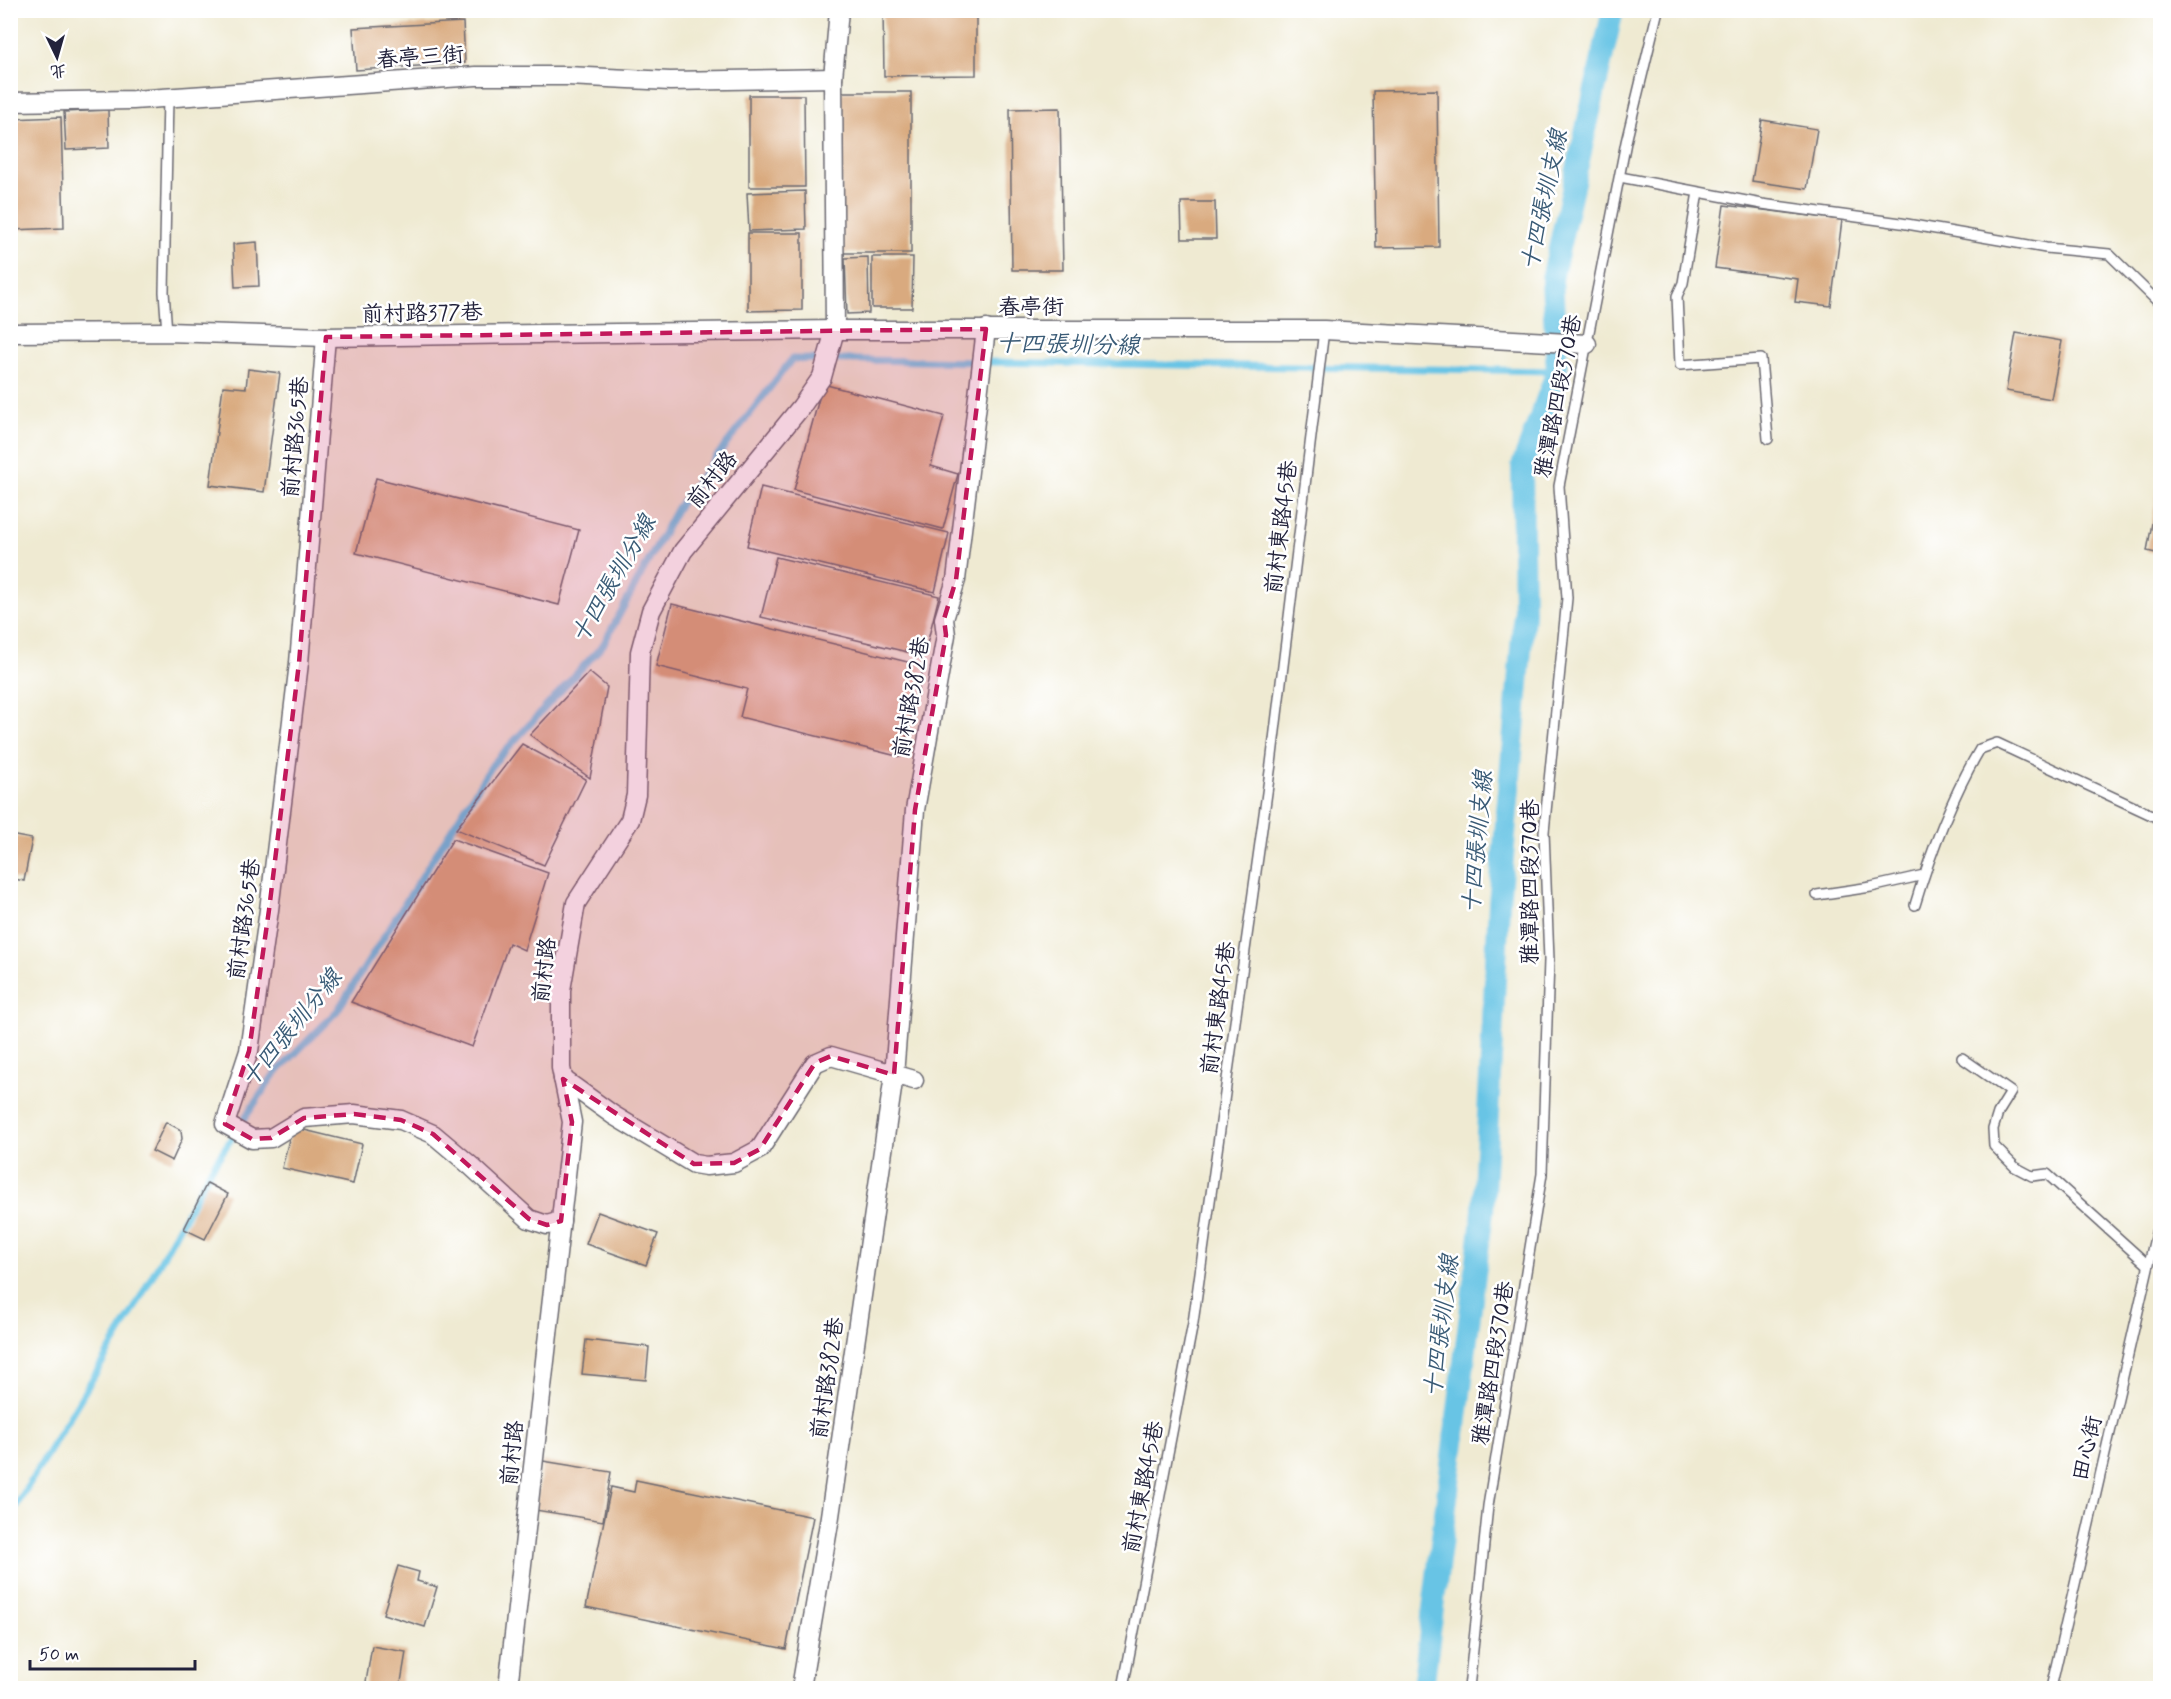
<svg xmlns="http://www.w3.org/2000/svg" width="2171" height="1699" viewBox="0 0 2171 1699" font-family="Mynerve,'LXGW WenKai TC',sans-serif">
<rect width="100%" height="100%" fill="#fff"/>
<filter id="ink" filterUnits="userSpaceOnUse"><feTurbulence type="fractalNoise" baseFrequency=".0167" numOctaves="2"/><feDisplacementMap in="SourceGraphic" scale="12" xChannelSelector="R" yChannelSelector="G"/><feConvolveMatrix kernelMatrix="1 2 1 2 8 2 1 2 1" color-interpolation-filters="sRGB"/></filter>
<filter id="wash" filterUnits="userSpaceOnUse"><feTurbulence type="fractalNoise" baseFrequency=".008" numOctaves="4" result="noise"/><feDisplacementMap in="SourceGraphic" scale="24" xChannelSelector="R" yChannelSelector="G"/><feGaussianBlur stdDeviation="1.35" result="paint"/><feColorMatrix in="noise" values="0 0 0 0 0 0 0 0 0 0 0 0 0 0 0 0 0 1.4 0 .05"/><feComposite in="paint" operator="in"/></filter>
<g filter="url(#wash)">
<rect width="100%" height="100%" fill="#efead2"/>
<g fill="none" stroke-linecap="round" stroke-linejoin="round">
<!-- stream -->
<path stroke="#67c4e5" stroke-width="7" d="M10,1516L133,1311L211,1169L273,1076L337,1011L492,765L603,645L677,508L792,359L1557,371"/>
<!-- canal -->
<path stroke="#67c4e5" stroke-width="22" d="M1423,1688L1483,1211L1499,904L1524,614L1522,466L1557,371L1552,279L1613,10"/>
</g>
<g id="blocks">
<!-- building -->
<g fill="#d9aa7f">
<path d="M883,10H976V75L884,76Z"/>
<path d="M463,22L465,63L356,70L353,28Z"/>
<path d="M1437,90L1439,247L1376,248L1373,91Z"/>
<rect x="841" y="92" width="70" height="161"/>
<path d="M749,95H804L805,187H749Z"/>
<path d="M1060,108L1063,270H1012L1010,109Z"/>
<path d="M108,110L109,148L66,150L64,112Z"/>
<path d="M61,117L64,228L11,230L10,119Z"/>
<path d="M1762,120L1817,129L1807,189L1752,181Z"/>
<path d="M805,191L806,229L749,231L747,193Z"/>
<path d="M1181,202H1215L1216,239H1182Z"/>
<path d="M1724,205L1842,220L1831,306L1795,302L1798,279L1715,268Z"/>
<path d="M748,233H802V310L748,311Z"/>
<path d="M257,242L259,286L235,287L233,244Z"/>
<path d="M868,257L869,313L847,314L845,258Z"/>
<path d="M872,257H913L912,308H872Z"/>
<path d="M2016,333L2062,341L2051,399L2006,391Z"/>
<path d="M248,369L280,373L264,492L210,485L223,386L246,388Z"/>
<path d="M823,384L944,416L931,466L958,474L943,529L794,490Z"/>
<path d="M376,478L579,530L559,605L356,553Z"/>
<path d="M2159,484H2160V554L2147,551Z"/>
<path d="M761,487L949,533L935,592L747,546Z"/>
<path d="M776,557L939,596L924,656L761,617Z"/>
<path d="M672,604L924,666L901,757L740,717L747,689L656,666Z"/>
<path d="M589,672L607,687L590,778L530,735Z"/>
<path d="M522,744L586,779L544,865L456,829Z"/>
<path d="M10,835L32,839L24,881L10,878Z"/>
<path d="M453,839L548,873L524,950L509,943L472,1047L351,1002Z"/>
<path d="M166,1122L181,1130L182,1139L172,1161L152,1151Z"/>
<path d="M292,1127L362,1144L353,1184L282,1168Z"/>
<path d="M207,1183L228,1194L205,1239L184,1229Z"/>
<path d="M598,1212L658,1234L646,1265L586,1244Z"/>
<path d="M586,1340L649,1347L646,1380L582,1374Z"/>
<path d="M543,1461L611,1472L603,1521L535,1510Z"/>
<path d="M636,1480L813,1517L786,1649L586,1607L611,1487L634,1492Z"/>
<path d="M398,1566L419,1572L417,1581L437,1587L425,1627L383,1614Z"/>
<path d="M372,1646L406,1652L400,1688H365Z"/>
<path d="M155,1684L193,1687V1688H154Z"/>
</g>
</g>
</g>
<g filter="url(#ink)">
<use href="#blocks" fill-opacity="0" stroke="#6a6870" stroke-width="1.5"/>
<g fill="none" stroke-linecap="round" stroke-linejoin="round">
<!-- lane casing -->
<g stroke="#6a6870" stroke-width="12">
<g id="lane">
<path d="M1620,177L1762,204L1901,223L2046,248L2109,254L2160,304"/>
<path d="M1698,192L1683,283L1677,296L1680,365L1761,359L1768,439"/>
<path d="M167,332L164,292L168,98"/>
<path d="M1817,895L1871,887L1924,875"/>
<path d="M1915,905C1931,851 1951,798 1980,749L1997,743L2160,819"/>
<path d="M1962,1058L2011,1092L1998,1113L1993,1129L1994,1146L2015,1167L2032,1176L2047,1174L2148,1265"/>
<path d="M1123,1688L1193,1323L1271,764L1324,330"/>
<path d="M1469,1688L1488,1506L1542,1174L1549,960L1544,832L1567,598L1559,486L1626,142L1658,10"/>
<path d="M2051,1688L2160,1216"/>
</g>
</g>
<!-- street casing -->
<g stroke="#6a6870" stroke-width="21">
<g id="street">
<path d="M10,102L133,100L476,76H567L670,81L833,78"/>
<path d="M10,333L167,332L326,337L835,330H1324L1587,344"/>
<path d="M326,337L299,663L269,910L249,1051L225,1124L252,1139L271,1138L304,1118L354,1114L401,1120L433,1134L471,1166L529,1219L547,1225L561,1221"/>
<path d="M563,1079L613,1115L694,1164L706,1166L734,1163L760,1149L815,1063L831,1056L914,1080"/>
<path d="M508,1688L572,1122L561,1068V990L576,903L630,820L636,795L640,652L651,611L683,551L801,407L822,377L835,330L833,78L839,10"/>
<path d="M801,1688L829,1523L894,1075L915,810L946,635L944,619L956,580L986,329"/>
</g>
</g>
<!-- lane -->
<use href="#lane" stroke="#fff" stroke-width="9"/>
<!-- street -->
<use href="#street" stroke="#fff" stroke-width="18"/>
</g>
</g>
<!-- marked area -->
<path fill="#c2185b" fill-opacity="0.2" stroke="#c2185b" stroke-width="4.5" stroke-dasharray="12 8" stroke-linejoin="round" d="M986,329L956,580L944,619L946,635L915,810L894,1075L831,1056L815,1063L760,1149L734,1163L694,1164L563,1079L572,1122L561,1221L547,1225L529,1219L433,1134L401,1120L354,1114L304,1118L271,1138L252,1139L225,1124L249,1051L269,910L299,663L326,337Z"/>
<g text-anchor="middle" stroke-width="5" stroke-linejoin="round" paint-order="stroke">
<!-- street labels -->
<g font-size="22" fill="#22223b" stroke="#fff">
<text transform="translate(420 56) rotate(-4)" y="8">春亭三街</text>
<text x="1031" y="314">春亭街</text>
<text transform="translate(422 312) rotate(-1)" y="8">前村路377巷</text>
<text transform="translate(1557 396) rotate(-79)" y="8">雅潭路四段370巷</text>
<text transform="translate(294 437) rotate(-85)" y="8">前村路365巷</text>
<text transform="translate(711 479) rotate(-51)" y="8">前村路</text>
<text transform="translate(1280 527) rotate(-83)" y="8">前村東路45巷</text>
<text transform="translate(910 697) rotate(-80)" y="8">前村路382巷</text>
<text transform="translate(1529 882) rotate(-90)" y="8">雅潭路四段370巷</text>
<text transform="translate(243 919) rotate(-82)" y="8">前村路365巷</text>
<text transform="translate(543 970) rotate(-83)" y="8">前村路</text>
<text transform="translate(1217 1008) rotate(-82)" y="8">前村東路45巷</text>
<text transform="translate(1492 1363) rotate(-81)" y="8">雅潭路四段370巷</text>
<text transform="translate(826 1378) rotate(-82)" y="8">前村路382巷</text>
<text transform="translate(2086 1448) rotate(-77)" y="8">田心街</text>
<text transform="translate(511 1453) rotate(-84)" y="8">前村路</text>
<text transform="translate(1142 1487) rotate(-79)" y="8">前村東路45巷</text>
</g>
<!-- water labels -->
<g font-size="24" font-style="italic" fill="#3a5b76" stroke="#fff">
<text transform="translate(1544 200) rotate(-78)" y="8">十四張圳支線</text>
<text transform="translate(1068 344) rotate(1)" y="8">十四張圳分線</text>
<text transform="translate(613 579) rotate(-60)" y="8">十四張圳分線</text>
<text transform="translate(1477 842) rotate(-85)" y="8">十四張圳支線</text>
<text transform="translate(291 1028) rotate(-51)" y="8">十四張圳分線</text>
<text transform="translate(1441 1326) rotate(-83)" y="8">十四張圳支線</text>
</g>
</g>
<!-- margin -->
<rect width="2171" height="1699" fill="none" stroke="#fff" stroke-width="36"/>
<!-- north arrow -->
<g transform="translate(57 57) rotate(175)" stroke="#ffffff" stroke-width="4.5" paint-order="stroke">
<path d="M0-4.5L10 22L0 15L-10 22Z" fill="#22223b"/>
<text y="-9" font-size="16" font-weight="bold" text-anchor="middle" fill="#22223b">北</text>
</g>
<!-- scale -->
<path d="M30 1660v9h165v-9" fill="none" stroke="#22223b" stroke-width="3"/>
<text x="39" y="1660" font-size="18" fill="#22223b" stroke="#ffffff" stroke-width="4.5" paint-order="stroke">50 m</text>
</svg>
